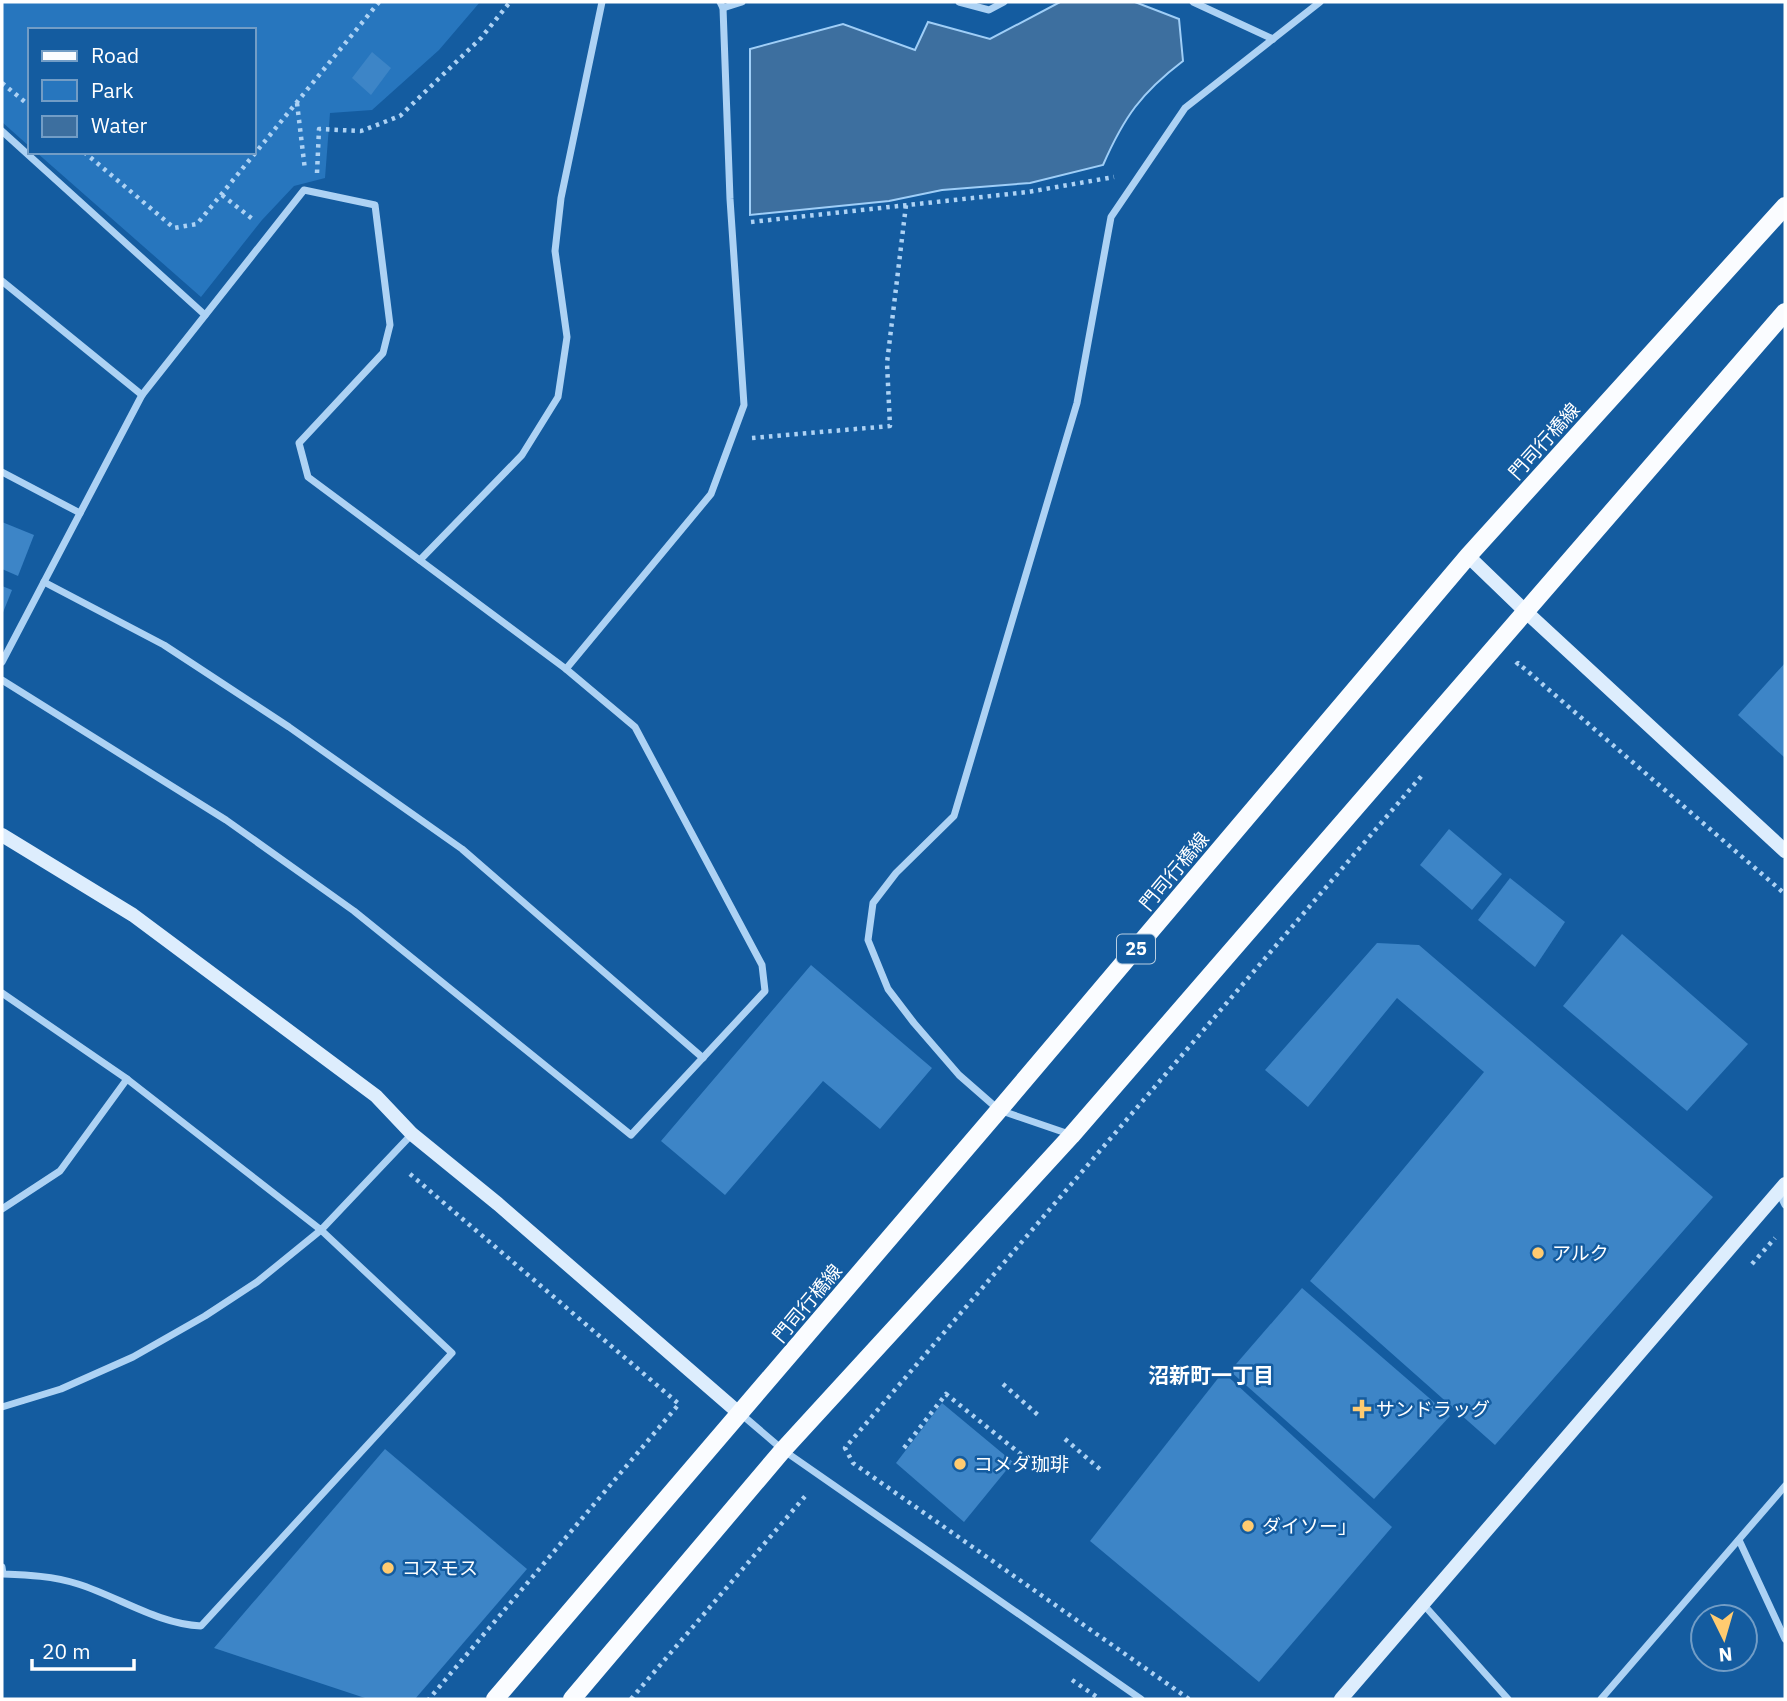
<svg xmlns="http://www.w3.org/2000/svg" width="1787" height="1701" viewBox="0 0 1787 1701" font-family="'IBM Plex Sans','Noto Sans JP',sans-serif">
<rect width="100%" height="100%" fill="#145ca0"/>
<!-- green -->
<path fill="#2776be" d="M2,2H480L439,50L372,110L330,113L325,178L294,186L262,220L201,297L36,152H254V30H30V147L2,122Z"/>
<!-- water -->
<path fill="#3d6f9f" stroke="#9fcef7" stroke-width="2" d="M1060,2H1135L1179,19L1183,61C1141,93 1124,117 1103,165L1030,183L942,190L889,201L750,215V49L843,24L915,50L928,22L990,39Z"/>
<!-- building -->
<g fill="#3d85c7">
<path d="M372,52L391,68L371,95L352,78Z"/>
<path d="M2,522L34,535L18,576L2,569Z"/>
<path d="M2,586L12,590L2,615Z"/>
<path d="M1785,663V758L1738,715Z"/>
<path d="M1449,829L1502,874L1472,910L1420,865Z"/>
<path d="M1510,878L1565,922L1535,967L1478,920Z"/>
<path d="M1622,934L1748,1044L1687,1111L1563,1006Z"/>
<path d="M1377,943L1419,945L1713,1197L1495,1445L1310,1281L1484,1072L1397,998L1308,1107L1265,1070Z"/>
<path d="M811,965L932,1068L880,1129L823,1081L725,1195L661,1141Z"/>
<path d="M1302,1288L1450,1416L1374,1499L1230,1371Z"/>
<path d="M1223,1372L1392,1527L1259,1682L1090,1541Z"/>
<path d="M942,1403L1013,1462L964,1522L896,1463Z"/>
<path d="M385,1449L527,1569L415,1699H368L214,1648Z"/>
</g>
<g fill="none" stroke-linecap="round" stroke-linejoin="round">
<!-- path -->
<g stroke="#add2f4" stroke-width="4.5" stroke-dasharray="3.5 5" stroke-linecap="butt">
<path d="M2,83L30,106"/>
<path d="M297,103L305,170"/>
<path d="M84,152L174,228L197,224L379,2"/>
<path d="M317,173L319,129L361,131L400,116L481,38L510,2"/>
<path d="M222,195L255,221"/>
<path d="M751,222L1028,192L1114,177"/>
<path d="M752,438L890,426L887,363L906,205"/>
<path d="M1516,665L1518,663L1785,894"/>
<path d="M410,1174L679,1404L429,1699"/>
<path d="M1752,1264L1775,1238"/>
<path d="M1003,1384L1038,1415"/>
<path d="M1065,1439L1102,1471"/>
<path d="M904,1448L946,1394L1028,1460"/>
<path d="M1072,1680L1100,1699"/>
<path d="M631,1699L807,1494"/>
<path d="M1189,1699L853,1463L845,1448L1424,773"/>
</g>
<!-- street -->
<g stroke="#add2f4" stroke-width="7">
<path d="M959,2L989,10L1004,2"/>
<path d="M1193,2L1273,39"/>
<path d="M723,8L742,2"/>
<path d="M2,131L205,315"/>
<path d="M2,281L142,395"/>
<path d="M2,472L80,513"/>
<path d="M420,560L522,455L558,397L567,337L555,251L561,198L602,2"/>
<path d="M44,582L164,645L289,727L462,849L703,1058"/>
<path d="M2,662L142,395L304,190L375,205L390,325L383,353L299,443L308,477L566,669L635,727L762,965L765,991L631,1135L354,911L226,820L2,680"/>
<path d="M566,669L711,494L744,405L730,199L723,8L720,2"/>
<path d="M2,993L127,1079"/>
<path d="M1069,1134L999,1110L959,1075L914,1023L888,989L868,940L873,903L896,873L954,816L1077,403L1111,217L1185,108L1320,2"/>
<path d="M1779,1193L1785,1205"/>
<path d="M2,1209L60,1171L127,1079L321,1230L412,1134"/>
<path d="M2,1407L61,1389L133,1357L205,1316L257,1282L321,1230L452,1353L201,1626C158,1624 119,1597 78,1584C53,1576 28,1575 3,1574L2,1567"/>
<path d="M741,1414L783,1450L1141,1699"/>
<path d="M1739,1540L1785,1639"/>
<path d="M1423,1604L1508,1699"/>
<path d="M1601,1699L1785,1486"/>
</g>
<!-- secondary -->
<g stroke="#ddedfd" stroke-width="14">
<path d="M1468,556L1525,611L1785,851"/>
<path d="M2,835L133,915L376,1096L412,1134L498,1204L740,1414"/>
<path d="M1341,1699L1785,1184"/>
</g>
<!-- primary -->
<g stroke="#fafcff" stroke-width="18">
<path d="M495,1699L999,1110L1468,556L1785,206"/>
<path d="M572,1699L783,1450L1071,1136L1785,312"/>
</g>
</g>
<!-- markers -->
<g fill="#ffcb70" stroke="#145ca0" stroke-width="2.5">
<circle cx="1538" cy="1253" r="7"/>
<path d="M1358.5 1398.5h7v7h7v7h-7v7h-7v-7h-7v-7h7z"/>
<circle cx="960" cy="1464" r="7"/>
<circle cx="1248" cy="1526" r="7"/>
<circle cx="388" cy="1568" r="7"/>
</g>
<g text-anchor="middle" stroke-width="5" stroke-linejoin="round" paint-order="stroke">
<!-- shield labels -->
<rect fill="#145ca0" stroke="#b8cee2" stroke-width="2" x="1117" y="934.5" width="38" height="29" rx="5"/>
<g font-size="18" font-weight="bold" fill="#fff">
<text x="1136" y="955">25</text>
</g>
<!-- street labels -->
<g font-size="19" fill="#fff" stroke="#145ca0">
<text transform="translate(1544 441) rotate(-48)" y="7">門司行橋線</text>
<text transform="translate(1174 871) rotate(-50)" y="7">門司行橋線</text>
<text transform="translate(807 1303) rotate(-50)" y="7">門司行橋線</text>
</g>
<!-- poi labels -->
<g font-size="19" fill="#fff" stroke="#145ca0" text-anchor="start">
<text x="1552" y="1260">アルク</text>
<text x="1376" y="1416">サンドラッグ</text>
<text x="974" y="1471">コメダ珈琲</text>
<text x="1262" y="1533">ダイソー」</text>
<text x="402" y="1575">コスモス</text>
</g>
<!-- neighbourhood labels -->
<g font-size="21" font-weight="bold" fill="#fff" stroke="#145ca0">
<text x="1211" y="1383">沼新町一丁目</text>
</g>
</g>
<!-- border -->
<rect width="1787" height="1701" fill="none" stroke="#ffffff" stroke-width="7"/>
<!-- legend -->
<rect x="28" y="28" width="228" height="126" fill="#145ca0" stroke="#729dc6" stroke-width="2"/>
<rect x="42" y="51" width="35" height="10" fill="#fafcff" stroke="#729dc6" stroke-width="2"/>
<text x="91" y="63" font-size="21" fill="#ffffff">Road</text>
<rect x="42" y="80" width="35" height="21" fill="#2776be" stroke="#729dc6" stroke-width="2"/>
<text x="91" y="98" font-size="21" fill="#ffffff">Park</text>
<rect x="42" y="116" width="35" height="21" fill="#3d6f9f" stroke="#729dc6" stroke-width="2"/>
<text x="91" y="133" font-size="21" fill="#ffffff">Water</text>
<!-- north arrow -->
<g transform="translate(1724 1638) rotate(175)"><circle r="33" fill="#145ca0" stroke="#729dc6" stroke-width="2"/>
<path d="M0-5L12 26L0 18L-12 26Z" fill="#ffcb70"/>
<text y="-10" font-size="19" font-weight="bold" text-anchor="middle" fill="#ffffff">N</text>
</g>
<!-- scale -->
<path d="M32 1659v10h102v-10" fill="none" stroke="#ffffff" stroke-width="3.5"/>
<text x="42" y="1659" font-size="21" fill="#ffffff" stroke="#145ca0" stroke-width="5" paint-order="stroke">20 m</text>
</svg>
